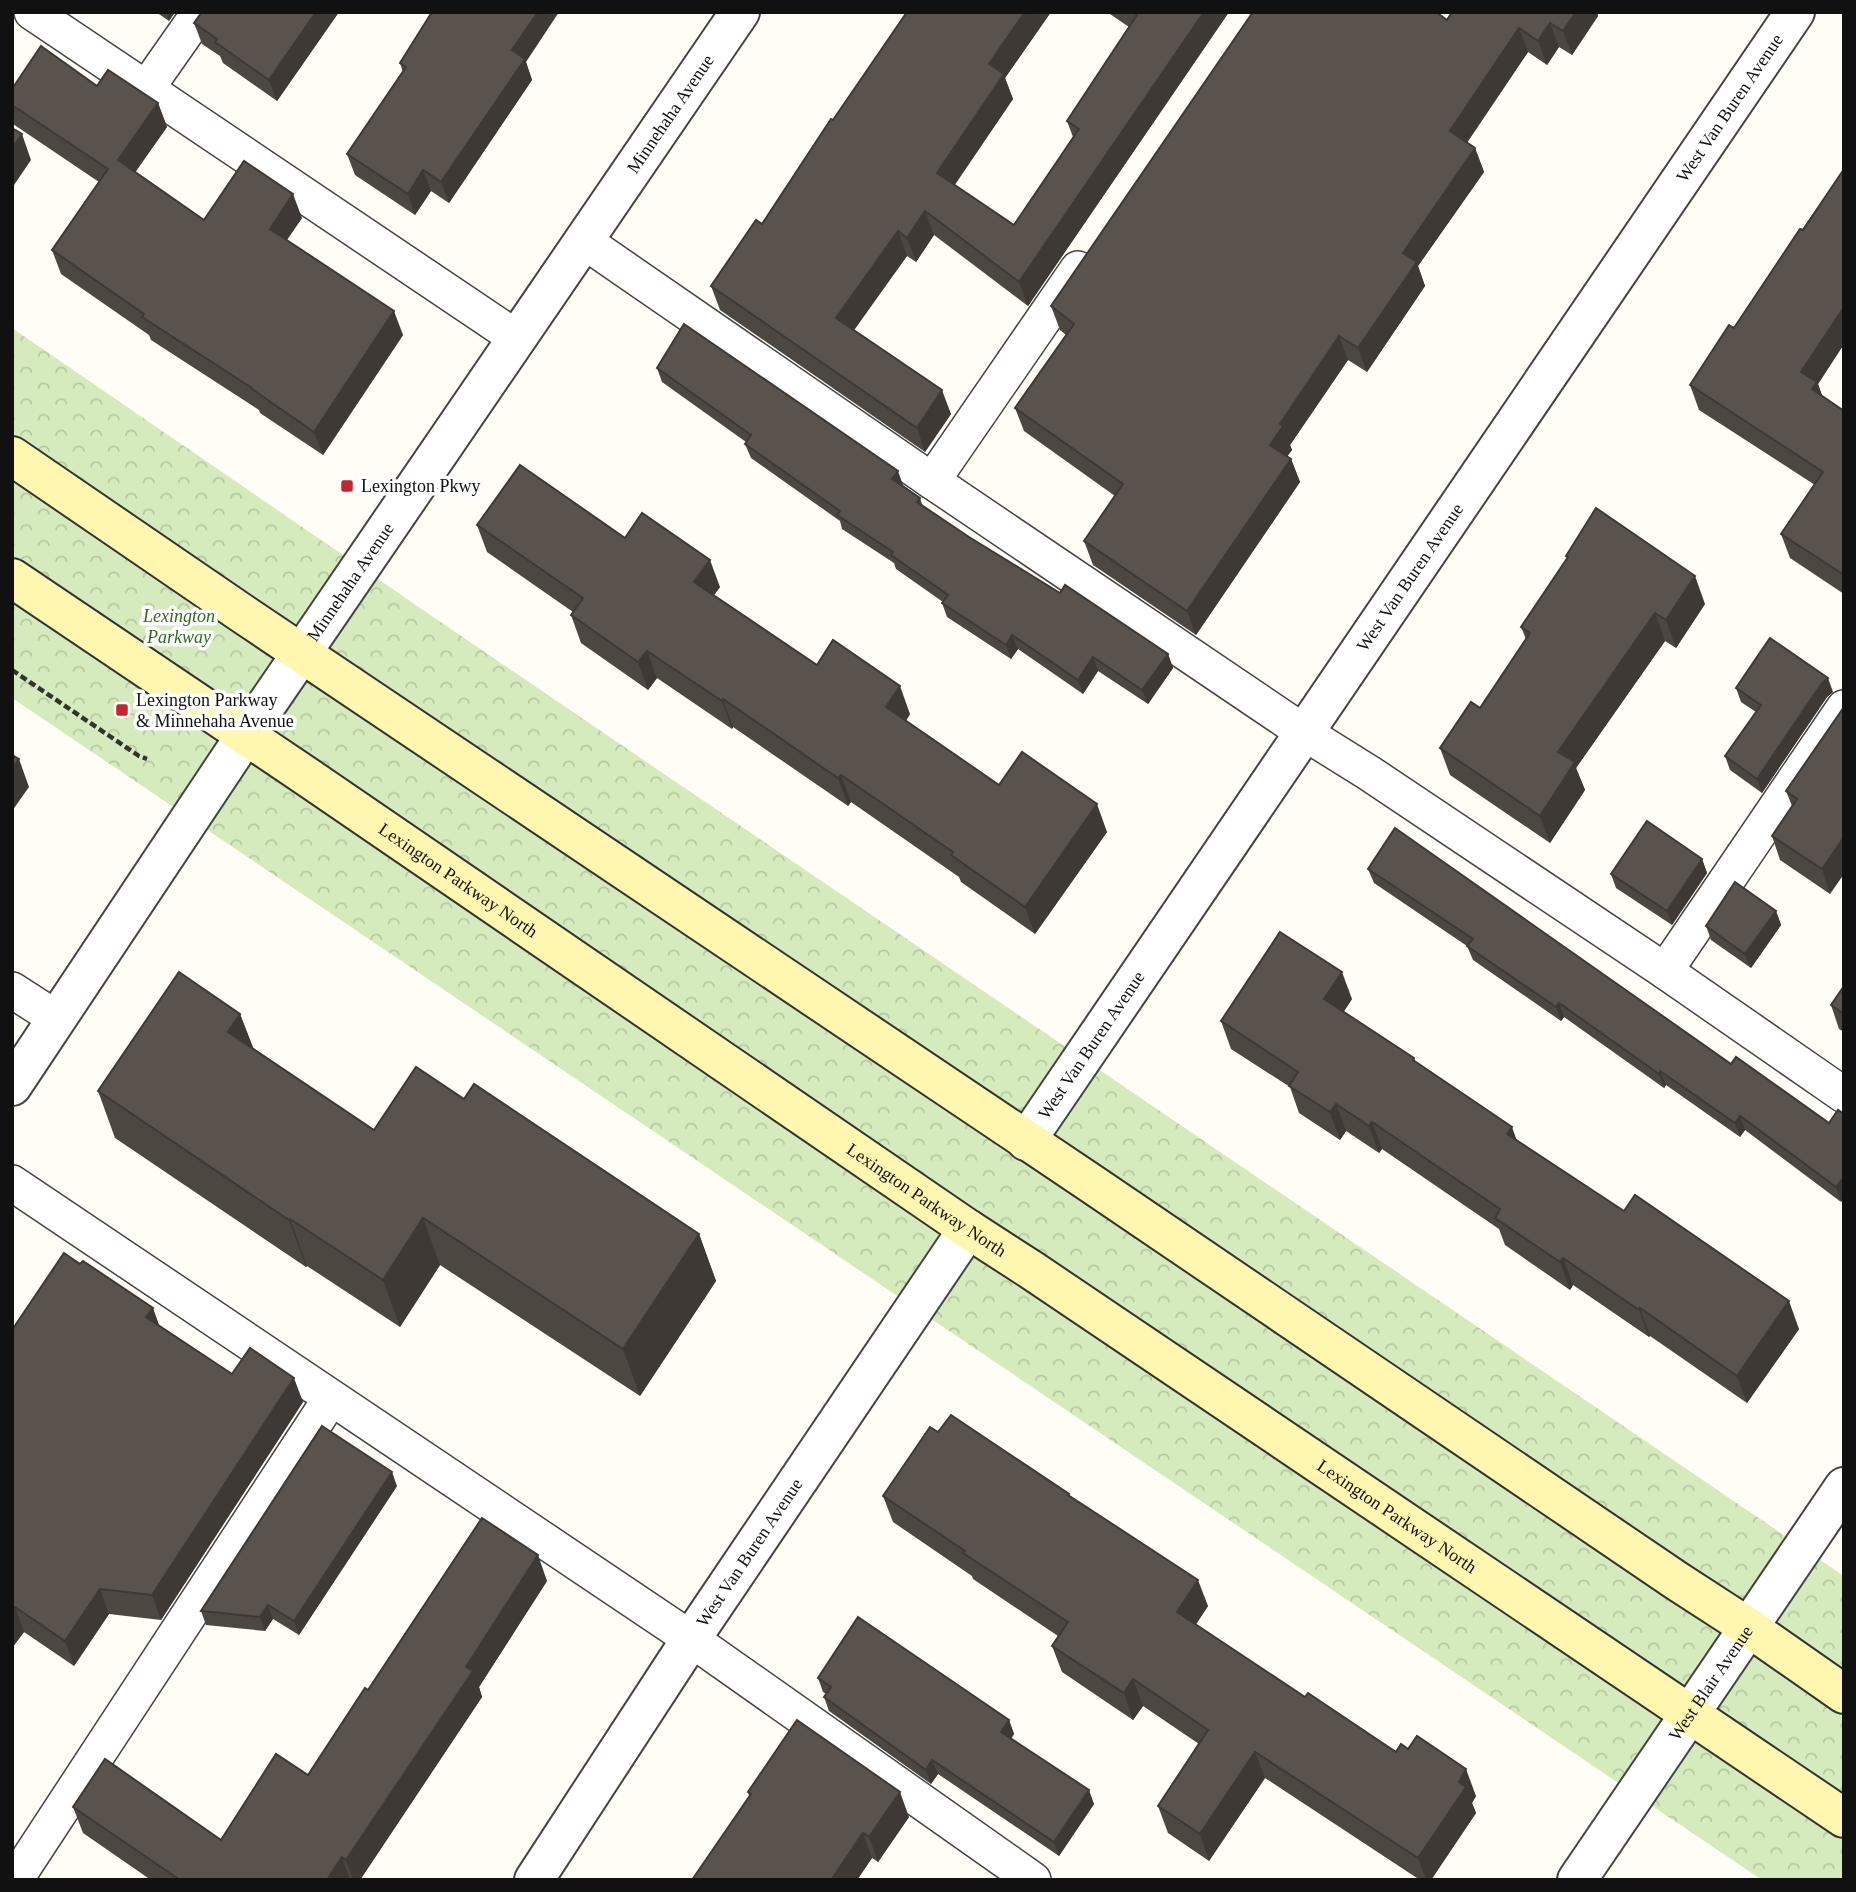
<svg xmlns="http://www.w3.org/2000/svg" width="1856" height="1892" viewBox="0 0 1856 1892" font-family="'Times New Roman',serif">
<defs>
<pattern id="park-crowns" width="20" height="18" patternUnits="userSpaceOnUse" patternTransform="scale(1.75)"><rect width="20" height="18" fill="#d5ebbd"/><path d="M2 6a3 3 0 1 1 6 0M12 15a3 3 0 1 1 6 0" fill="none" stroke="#b6c8a1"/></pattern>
</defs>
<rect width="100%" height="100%" fill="#fffdf5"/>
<!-- park -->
<path fill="url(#park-crowns)" d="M12,328L445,625L1844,1576V1880H1762L12,698Z"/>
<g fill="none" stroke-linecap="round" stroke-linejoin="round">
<!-- service casing -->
<g stroke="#444" stroke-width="38">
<g id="service">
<path d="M32,12L518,339"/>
<path d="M146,89L200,12"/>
<path d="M584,241L932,481L1305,733L1369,773L1665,971L1844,1095"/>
<path d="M932,481L1078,269"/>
<path d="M1665,971L1844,708"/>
<path d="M12,990L57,1019"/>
<path d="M12,1183L691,1639L1033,1880"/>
<path d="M15,1880L331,1398"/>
</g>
</g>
<!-- minor casing -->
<g stroke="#444" stroke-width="42">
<g id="minor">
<path id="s1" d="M1026,1141L1795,12"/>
<path id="s2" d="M534,1880L691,1639L968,1229"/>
<path id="s3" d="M1577,1880L1844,1487"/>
</g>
</g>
<!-- tertiary casing -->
<g stroke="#444" stroke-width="42">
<g id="tertiary">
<path id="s4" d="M12,1086L245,736L740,12"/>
</g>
</g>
<!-- secondary casing -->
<g stroke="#333" stroke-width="42">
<g id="secondary">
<path d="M12,456L243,614L1092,1184L1677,1581L1748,1627L1844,1694"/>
<path id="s5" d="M12,578L309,778L968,1229L1033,1271L1844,1818"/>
</g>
</g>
<!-- path -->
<path stroke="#333" stroke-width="4.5" stroke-dasharray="7 3.5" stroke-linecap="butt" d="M12,670L139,756L147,759"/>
<!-- service -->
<use href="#service" stroke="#fff" stroke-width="35"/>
<!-- minor -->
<use href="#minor" stroke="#fff" stroke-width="38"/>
<!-- tertiary -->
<use href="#tertiary" stroke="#fff" stroke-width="38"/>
<!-- secondary -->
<use href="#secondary" stroke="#fff6b0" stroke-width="38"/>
</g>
<!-- wall -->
<g fill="#4d4742">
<path d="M156,12H175L169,21Z"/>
<path d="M202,12H339L277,101L223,63L220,56L202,44L194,23Z"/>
<path d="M907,12H1051L1005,78L1013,99L954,185L1014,225L1073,137L1067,121L1129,27L1107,12H1229L1028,306L934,235L916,262L907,256L853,330L951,414L925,452L720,310L711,286L762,224Z"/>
<path d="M1597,13L1598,16L1572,55L1559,47L1547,65L1528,52L1467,143L1475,148L1484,172L1418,266L1425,286L1367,372L1348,360L1290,445L1292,450L1287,456L1291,459L1300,482L1196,635L1093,565L1084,541L1115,496L1024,431L1015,408L1066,335L1060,330L1051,306L1447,20Z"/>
<path d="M526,62L532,80L449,203L431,191L415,215L355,175L347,154L403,72L400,63Z"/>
<path d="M97,86L158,103L167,127L135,172L204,220L302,218L287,240L403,335L323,455L260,413L259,410L151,340L149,335L61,274L52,250L99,182L13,124L12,121V89Z"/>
<path d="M1844,169V344L1818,384L1822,396L1844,411V594L1790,558L1781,534L1815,485L1699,410L1690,385L1734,328Z"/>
<path d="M657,368L903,485L920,498L923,507L969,537L1060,593L1168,654L1173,668L1148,704L1098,671L1083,694L1018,649L1011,659L947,617L942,603L943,602L896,569L894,563L842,529L840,521L751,458L745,444L746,442L662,382Z"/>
<path d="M477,525L625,538L720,587L714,595L817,665L910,714L906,721L999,785L1107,832L1035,934L961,882L959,877L851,802L848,806L733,727L732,729L657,678L648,690L581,643L571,615L573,612L487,552Z"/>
<path d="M1566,556L1705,604L1676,648L1665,641L1576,768L1585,790L1550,843L1450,775L1440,748L1480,708L1526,639L1521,627L1567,559Z"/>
<path d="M1736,688L1833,692L1827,697L1762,793L1730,770L1725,756L1756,712L1741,702Z"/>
<path d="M1844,707L1830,894L1780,860L1772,836L1792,806L1786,791Z"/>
<path d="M1702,859L1707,873L1672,925L1616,888L1611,874Z"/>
<path d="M1368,869L1731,1064L1829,1123L1841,1202L1745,1130L1740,1137L1666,1085L1664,1088L1564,1017L1561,1021L1473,960L1467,946L1374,883Z"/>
<path d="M1776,911L1781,925L1751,968L1711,940L1706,926Z"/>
<path d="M1844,986V1032L1839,1029L1831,1005Z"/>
<path d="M1352,999L1343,1012L1414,1058L1415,1061L1516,1140L1799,1329L1747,1403L1650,1336L1649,1337L1573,1285L1570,1290L1505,1245L1499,1229L1382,1149L1379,1153L1346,1131L1340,1140L1299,1113L1290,1087L1231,1049L1221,1021Z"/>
<path d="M240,1014L253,1048L374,1130L464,1099L699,1234L716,1281L640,1396L440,1265L400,1327L307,1266L306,1267L115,1138L98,1091Z"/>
<path d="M159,1325L232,1374L303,1402L161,1620L109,1614L74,1666L24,1632L12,1648V1330Z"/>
<path d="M938,1432L1070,1496L1208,1606L1196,1624L1305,1697L1396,1752L1476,1796L1472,1803L1476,1813L1431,1880H1420L1265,1778L1209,1861L1168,1833L1158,1806L1199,1744L1143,1706L1133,1720L1062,1672L1052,1646L1058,1636L973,1579L972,1576L893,1522L883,1496Z"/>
<path d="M397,1486L299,1635L273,1619L265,1631L206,1625L201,1611Z"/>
<path d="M547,1581L479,1687L482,1697L360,1880H151L83,1833L73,1807L221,1840L308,1775L368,1690Z"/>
<path d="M818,1678L1009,1720L1014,1734L1011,1739L1094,1804L1059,1856L938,1774L931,1784L829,1711L824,1697L826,1694L823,1692Z"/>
<path d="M748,1792L909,1817L878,1862L872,1858L857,1880H692L749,1796Z"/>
</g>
<!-- shaded-wall -->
<g fill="#3f3936">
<path d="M166,12H175L169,21Z"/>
<path d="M316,12H339L277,101L269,80Z"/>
<path d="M538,12H559L526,62L532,80L449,203L441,182L512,50Z"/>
<path d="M1025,12H1051L1005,78L1013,99L946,198L937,173L989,64Z"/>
<path d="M1204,12H1229L1028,306L1019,282Z"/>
<path d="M1576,12H1597L1598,16L1572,55L1563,31Z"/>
<path d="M1550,23L1559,47L1547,65L1538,41Z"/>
<path d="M1519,28L1528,52L1458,155L1450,131Z"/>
<path d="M158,103L167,127L127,184L118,160Z"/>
<path d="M22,134L31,160L12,188V148Z"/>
<path d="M1475,148L1484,172L1418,266L1425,286L1367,372L1358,348L1403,253Z"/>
<path d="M423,170L431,191L415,215L408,194Z"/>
<path d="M293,194L302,218L278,252L270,229Z"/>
<path d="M925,211L934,235L916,262L907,238Z"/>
<path d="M898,231L907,256L845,343L836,318Z"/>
<path d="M1844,307V344L1818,384L1826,406L1821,413L1801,372Z"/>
<path d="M394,311L403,335L323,455L314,432Z"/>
<path d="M1339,336L1348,360L1290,445L1292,450L1279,468L1270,445L1280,424Z"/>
<path d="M942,390L951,414L925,452L917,428Z"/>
<path d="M1291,459L1300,482L1196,635L1187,611Z"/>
<path d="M898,471L903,485L897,493L892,479Z"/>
<path d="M710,560L720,587L704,609L694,582Z"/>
<path d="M1695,576L1705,604L1676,648L1666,620Z"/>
<path d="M1655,613L1665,641L1576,768L1585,790L1550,843L1540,816L1558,752Z"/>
<path d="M1012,635L1018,649L1011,659L1006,645Z"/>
<path d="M647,651L657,678L648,690L638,662Z"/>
<path d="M1168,654L1173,668L1148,704L1142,690Z"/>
<path d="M1093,657L1098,671L1083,694L1078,680Z"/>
<path d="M1828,678L1833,692L1827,697L1762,793L1757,779L1822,683Z"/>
<path d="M900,686L910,714L896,734L886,707Z"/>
<path d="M723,699L733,727L732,729L722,701Z"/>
<path d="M19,759L29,787L12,811V763Z"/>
<path d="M841,775L851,802L848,806L838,778Z"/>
<path d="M1097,804L1107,832L1035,934L1025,907Z"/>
<path d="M1844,837V874L1830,894L1822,869Z"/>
<path d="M1702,859L1707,873L1672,925L1667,911Z"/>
<path d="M1776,911L1781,925L1751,968L1745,954Z"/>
<path d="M1342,972L1352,999L1334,1027L1324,999Z"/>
<path d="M1559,1003L1564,1017L1561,1021L1556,1007Z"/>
<path d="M240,1014L258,1060L228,1032Z"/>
<path d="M1660,1071L1666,1085L1664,1088L1659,1074Z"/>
<path d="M1336,1104L1346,1131L1340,1140L1330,1112Z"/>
<path d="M1740,1116L1745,1130L1740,1137L1735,1123Z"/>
<path d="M1372,1122L1382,1149L1379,1153L1369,1126Z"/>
<path d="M1512,1127L1522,1155L1507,1134Z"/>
<path d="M1844,1177V1198L1841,1202L1836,1187Z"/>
<path d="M423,1218L440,1265L400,1327L383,1280Z"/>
<path d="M290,1219L307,1266L306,1267L289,1220Z"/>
<path d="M699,1234L716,1281L640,1396L623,1349Z"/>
<path d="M1563,1258L1573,1285L1570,1290L1560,1262Z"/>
<path d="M1789,1301L1799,1329L1747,1403L1737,1376Z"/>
<path d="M153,1308L162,1333L146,1317Z"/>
<path d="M1640,1308L1650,1336L1649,1337L1639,1310Z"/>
<path d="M294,1378L303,1402L161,1620L152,1595Z"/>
<path d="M392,1472L397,1486L299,1635L294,1621Z"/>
<path d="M538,1555L547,1581L479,1687L482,1697L360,1880H353L346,1860L466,1667Z"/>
<path d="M1198,1580L1208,1606L1187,1638L1177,1612Z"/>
<path d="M100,1589L109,1614L74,1666L65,1641Z"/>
<path d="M268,1605L273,1619L265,1631L260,1617Z"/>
<path d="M15,1607L24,1632L12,1648V1611Z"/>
<path d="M1133,1679L1143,1706L1133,1720L1124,1693Z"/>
<path d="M1009,1720L1014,1734L1006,1746L1001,1732Z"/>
<path d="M1255,1752L1265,1778L1209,1861L1200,1834Z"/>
<path d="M932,1760L938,1774L931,1784L926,1770Z"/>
<path d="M1466,1769L1476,1796L1472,1803L1476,1813L1431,1880H1426L1418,1858Z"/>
<path d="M1089,1790L1094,1804L1059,1856L1054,1842Z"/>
<path d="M900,1792L909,1817L878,1862L869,1837Z"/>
<path d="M863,1833L872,1858L857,1880H831Z"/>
<path d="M342,1857L350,1880H327Z"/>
</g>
<!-- building -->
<g fill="#5a524d" stroke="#3f3936" stroke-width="2">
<path d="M202,12H316L269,80L215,42L217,39L194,23Z"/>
<path d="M432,12H538L512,50L525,59L441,182L423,170L408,194L347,154L406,67L400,63Z"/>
<path d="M907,12H1025L989,64L1004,74L937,173L1014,225L1079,129L1067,121L1137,15L1134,12H1204L1019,282L925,211L907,238L898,231L836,318L942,390L917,428L711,286L756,220L762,224L831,119L833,120Z"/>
<path d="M1253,12H1436L1447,20L1452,12H1576L1563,31L1550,23L1538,41L1519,28L1450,131L1475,148L1403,253L1417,262L1358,348L1339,336L1280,424L1283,426L1270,445L1291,459L1187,611L1084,541L1123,484L1015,408L1074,324L1051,306Z"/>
<path d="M41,46L97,86L108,70L158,103L118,160L204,220L244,161L293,194L270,229L394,311L314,432L252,389V388L142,317L144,314L52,250L108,169L12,105V89Z"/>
<path d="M12,128L22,134L12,148Z"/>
<path d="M1844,169V307L1801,372L1817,382L1812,389L1844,411V575L1781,534L1823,472L1690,385L1729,325L1734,328L1800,229L1803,230Z"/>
<path d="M684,324L898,471L892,479L920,498L917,502L969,537L1060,593L1065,585L1168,654L1142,690L1093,657L1078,680L1012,635L1006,645L942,603L948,595L891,555L893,552L837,515L840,511L745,444L751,435L657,368Z"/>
<path d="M520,465L625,538L642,513L710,560L694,582L817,665L833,640L900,686L886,707L999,785L1022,752L1097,804L1025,907L951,855L953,852L841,775L838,778L723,699L722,701L647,651L638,662L571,615L583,598L477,525Z"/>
<path d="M1596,508L1695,576L1666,620L1655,613L1558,752L1575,762L1540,816L1440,748L1471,702L1480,708L1530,633L1521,627L1568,557L1566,556Z"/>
<path d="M1770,638L1828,678L1822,683L1757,779L1725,756L1761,705L1736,688Z"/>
<path d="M1844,707V837L1822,869L1772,836L1797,799L1786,791Z"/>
<path d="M12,755L19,759L12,769Z"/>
<path d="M1647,821L1702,859L1667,911L1611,874Z"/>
<path d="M1395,828L1731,1064L1736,1057L1829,1123L1838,1110L1844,1114V1177L1836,1187L1740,1116L1735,1123L1660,1071L1659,1074L1559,1003L1556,1007L1467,946L1473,939L1368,869Z"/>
<path d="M1735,882L1776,911L1745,954L1706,926Z"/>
<path d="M1280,932L1342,972L1324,999L1414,1058L1413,1060L1512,1127L1507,1134L1624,1211L1635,1195L1789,1301L1737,1376L1640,1308L1639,1310L1563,1258L1560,1262L1495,1218L1500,1209L1372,1122L1369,1126L1336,1104L1330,1112L1289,1086L1298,1072L1221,1021Z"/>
<path d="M179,972L240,1014L228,1032L374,1130L416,1067L464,1099L474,1084L699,1234L623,1349L423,1218L383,1280L290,1219L289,1220L98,1091Z"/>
<path d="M1844,986V1014L1831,1005Z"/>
<path d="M64,1253L80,1264L83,1261L153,1308L146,1317L232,1374L250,1348L294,1378L152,1595L100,1589L65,1641L15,1607L12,1611V1330Z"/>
<path d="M951,1415L1069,1494L1068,1495L1198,1580L1177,1612L1305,1697L1308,1693L1396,1752L1401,1744L1408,1749L1417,1736L1466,1769L1459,1782L1466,1787L1418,1858L1255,1752L1200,1834L1158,1806L1208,1730L1133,1679L1124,1693L1052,1646L1068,1622L963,1553L965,1551L883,1496L930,1427L938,1432Z"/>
<path d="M322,1426L392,1472L294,1621L268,1605L260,1617L201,1611Z"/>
<path d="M482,1518L538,1555L466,1667L473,1671L346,1860L342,1857L327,1880H180L73,1807L105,1759L221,1840L276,1754L308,1775L365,1688L368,1690Z"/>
<path d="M858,1617L1009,1720L1001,1732L1089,1790L1054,1842L932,1760L926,1770L824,1697L831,1687L818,1678Z"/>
<path d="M797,1720L900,1792L869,1837L863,1833L831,1880H692L751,1794L748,1792Z"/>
</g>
<!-- markers -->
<g fill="#c4262e" stroke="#fff" stroke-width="2.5">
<rect x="340" y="479" width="14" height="14" rx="3.5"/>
<rect x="115" y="703" width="14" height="14" rx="3.5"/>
</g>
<g text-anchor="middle" stroke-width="7" stroke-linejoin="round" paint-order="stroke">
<!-- street labels -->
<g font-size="18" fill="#111" stroke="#fff">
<text dy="6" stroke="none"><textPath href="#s1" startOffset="1250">West Van Buren Avenue</textPath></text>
<text dy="6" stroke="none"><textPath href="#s4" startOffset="1174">Minnehaha Avenue</textPath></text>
<text dy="6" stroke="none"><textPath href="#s1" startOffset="682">West Van Buren Avenue</textPath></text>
<text dy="6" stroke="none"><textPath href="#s4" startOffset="607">Minnehaha Avenue</textPath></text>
<text dy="6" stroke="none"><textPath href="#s5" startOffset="539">Lexington Parkway North</textPath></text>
<text dy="6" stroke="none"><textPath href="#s1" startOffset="116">West Van Buren Avenue</textPath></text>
<text dy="6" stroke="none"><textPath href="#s5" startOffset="1106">Lexington Parkway North</textPath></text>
<text dy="6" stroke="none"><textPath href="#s5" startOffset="1673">Lexington Parkway North</textPath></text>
<text dy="6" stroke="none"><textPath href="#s2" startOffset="392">West Van Buren Avenue</textPath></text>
<text dy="6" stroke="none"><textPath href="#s3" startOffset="238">West Blair Avenue</textPath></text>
</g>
<!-- poi labels -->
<g font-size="18" fill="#111" stroke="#fff" text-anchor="start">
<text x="361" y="492">Lexington Pkwy</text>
<text x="136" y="706">Lexington Parkway<tspan x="136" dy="21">&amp; Minnehaha Avenue</tspan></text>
</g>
<!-- park labels -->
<g font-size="18" font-style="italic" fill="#2f6b1f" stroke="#fff">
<text x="179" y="622">Lexington<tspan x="179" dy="21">Parkway</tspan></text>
</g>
</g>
<!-- border -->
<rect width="1856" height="1892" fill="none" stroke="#111111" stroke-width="28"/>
</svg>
